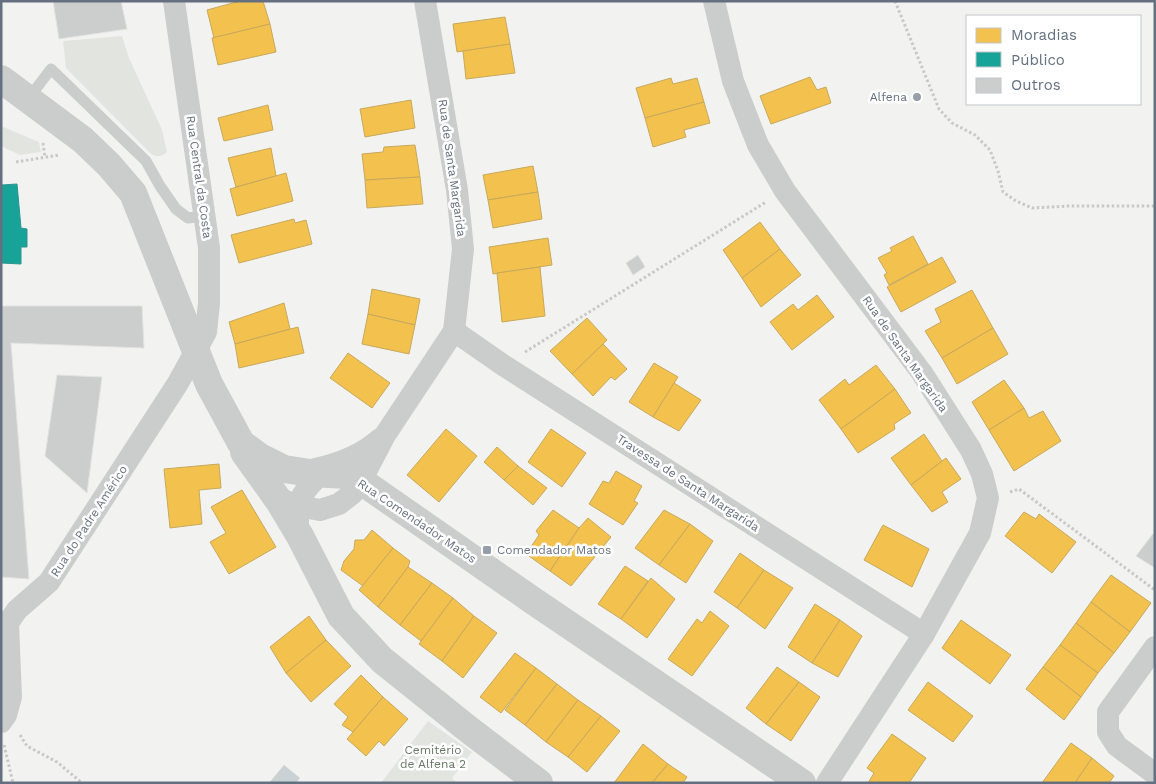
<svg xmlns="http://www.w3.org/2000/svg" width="1156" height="784" viewBox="0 0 1156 784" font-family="'Work Sans',sans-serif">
<rect width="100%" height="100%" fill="#f2f3f1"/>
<!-- green -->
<g fill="#e2e5df">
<path d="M122,36L129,58L162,130L167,152C163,157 156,157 151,154L66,68L63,41Z"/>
<path d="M1,126L39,142L41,152L20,155L1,146Z"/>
<path d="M428,721L472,752L452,778L457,783H381Z"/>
</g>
<!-- water -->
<path fill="#cad1d4" d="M284,765L300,778L296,783H269Z"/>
<!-- homes -->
<g fill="#f2c14e" stroke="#c7a95d">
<path d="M240,1H263L270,24L214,38L207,10Z"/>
<path d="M505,17L510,44L457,52L453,24Z"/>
<path d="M270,24L276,52L218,65L212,38Z"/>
<path d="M510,44L515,73L466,79L463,51Z"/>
<path d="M810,77L817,90L826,87L831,103L771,124L760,96Z"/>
<path d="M671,78L673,84L697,78L704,102L645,118L636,88Z"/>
<path d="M411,100L415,128L365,137L360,109Z"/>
<path d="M704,102L710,123L684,130L686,137L653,147L645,118Z"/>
<path d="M268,105L273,130L224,141L218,118Z"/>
<path d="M415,145L420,177L365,180L362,154L383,152L384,147Z"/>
<path d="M271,148L276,176L236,187L228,158Z"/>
<path d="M533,166L538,192L488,200L483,175Z"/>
<path d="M286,173L293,201L237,216L230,189Z"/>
<path d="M420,177L423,204L367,208L365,180Z"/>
<path d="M538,192L542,219L493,228L488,200Z"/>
<path d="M294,219L295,223L306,220L312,244L239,263L231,235Z"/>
<path d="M760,222L780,249L742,278L723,250Z"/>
<path d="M913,236L928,264L889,285L884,275L887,273L878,258L892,251L890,248Z"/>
<path d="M548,238L552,265L493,274L489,247Z"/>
<path d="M780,249L801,275L761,307L742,278Z"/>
<path d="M942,257L956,282L901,312L887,287Z"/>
<path d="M540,267L545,316L502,322L497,273Z"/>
<path d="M372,289L420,299L415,325L368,314Z"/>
<path d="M972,290L993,328L942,358L925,331L941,322L935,309Z"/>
<path d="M817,295L834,317L792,350L770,322L793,304L798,310Z"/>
<path d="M284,303L290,329L235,344L229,322Z"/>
<path d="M368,314L415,325L409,354L362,344Z"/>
<path d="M587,318L607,340L572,374L550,351Z"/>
<path d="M298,327L304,353L239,368L235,344Z"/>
<path d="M993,328L1008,354L957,384L942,358Z"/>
<path d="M603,344L627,369L615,380L611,377L593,396L572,374Z"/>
<path d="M348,353L390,383L372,408L330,378Z"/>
<path d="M654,363L678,377L653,417L629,402Z"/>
<path d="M876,365L895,389L841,429L819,400L845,379L849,385Z"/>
<path d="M1004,380L1024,408L989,430L972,402Z"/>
<path d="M674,383L701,400L679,431L653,417Z"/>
<path d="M895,389L911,413L894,424L895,429L858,453L841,429Z"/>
<path d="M1024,408L1029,418L1043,411L1061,441L1014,471L989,430Z"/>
<path d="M446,429L477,456L439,502L407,475Z"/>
<path d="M551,429L586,453L562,487L528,462Z"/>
<path d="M924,434L942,461L911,485L891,458Z"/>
<path d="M497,447L518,466L504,480L484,462Z"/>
<path d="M946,458L961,479L942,492L948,502L932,512L911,485Z"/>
<path d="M219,464L221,488L199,490L202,524L170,528L164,469Z"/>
<path d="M518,466L547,488L533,505L504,480Z"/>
<path d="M616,471L642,486L634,501L638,503L623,525L589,504L603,481L609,483Z"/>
<path d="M242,490L276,547L229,574L210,542L226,533L211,507Z"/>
<path d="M553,510L579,528L550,571L526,554L539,535L536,531Z"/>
<path d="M664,510L690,524L659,565L635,548Z"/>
<path d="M1024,512L1036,519L1039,514L1076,542L1052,573L1005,536Z"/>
<path d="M588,518L611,537L571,586L550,571L579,528Z"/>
<path d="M690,524L713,541L686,583L659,565Z"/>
<path d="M883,525L929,549L912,587L864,560Z"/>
<path d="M372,530L393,548L363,586L341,570L344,561L354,549L355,540H364Z"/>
<path d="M393,548L410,561L408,567L378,607L359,590Z"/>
<path d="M740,553L764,570L737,608L714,592Z"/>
<path d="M625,566L648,581L621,619L598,604Z"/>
<path d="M408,567L432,583L400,625L378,607Z"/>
<path d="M764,570L793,588L765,629L737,608Z"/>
<path d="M1111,575L1151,603L1130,632L1091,602Z"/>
<path d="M651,578L675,599L647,638L621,619Z"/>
<path d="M432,583L453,598L421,641L400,625Z"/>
<path d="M453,598L474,616L442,661L419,644Z"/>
<path d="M1091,602L1130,632L1114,653L1076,623Z"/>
<path d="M815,604L840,620L812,663L788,647Z"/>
<path d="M710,611L729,626L692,676L668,659L697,619L702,623Z"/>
<path d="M309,616L326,640L286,673L270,647Z"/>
<path d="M474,616L497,633L463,678L442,661Z"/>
<path d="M840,620L862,636L838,677L812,663Z"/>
<path d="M961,620L1011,655L990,684L942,648Z"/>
<path d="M1076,623L1114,653L1098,673L1060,645Z"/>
<path d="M326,640L351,666L311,702L286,673Z"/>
<path d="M1060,645L1098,673L1081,697L1043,667Z"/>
<path d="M515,653L536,668L501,713L480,697Z"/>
<path d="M777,667L799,682L766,724L746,708Z"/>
<path d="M1043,667L1081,697L1064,720L1026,689Z"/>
<path d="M536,668L557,684L525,725L505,710Z"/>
<path d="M361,675L383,697L353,732L342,725L348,717L334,704Z"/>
<path d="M799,682L820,697L791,741L766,724Z"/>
<path d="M928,682L973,716L953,742L908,710Z"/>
<path d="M557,684L578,700L546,742L525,725Z"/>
<path d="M383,697L408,719L384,746L379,741L366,756L347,739Z"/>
<path d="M578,700L601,716L568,757L546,742Z"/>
<path d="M601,716L620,731L587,772L568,757Z"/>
<path d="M892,734L926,758L909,783H868L874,773L867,768Z"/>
<path d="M1071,743L1092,758L1075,783H1042Z"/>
<path d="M643,744L668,764L652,783H614Z"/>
<path d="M1092,758L1114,776L1109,783H1075Z"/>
<path d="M668,764L687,777L683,783H652Z"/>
</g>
<!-- public -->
<path fill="#17a398" stroke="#2e9490" d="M1,181L2,185L17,184L21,228L27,229V247H21V264L1,263Z"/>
<!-- building -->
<g fill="#cccdcd" stroke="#e2e2e1">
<path d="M53,1H121L127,29L59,39Z"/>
<path d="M638,255L645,267L633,275L626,263Z"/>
<path d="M1,306H142L144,348L11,343L29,579L1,577Z"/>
<path d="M57,375L102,377L87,493L45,456Z"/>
<path d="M1155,531V568L1136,556Z"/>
</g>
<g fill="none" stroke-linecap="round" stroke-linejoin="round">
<!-- path -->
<g stroke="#c8c8c9" stroke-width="3" stroke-dasharray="2.5 2.5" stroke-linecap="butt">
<path d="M895,1L939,109L952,123L975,135L990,150L998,171L1003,192L1016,201L1032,208L1069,206H1155"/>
<path d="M43,143L45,157"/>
<path d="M16,162L59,155"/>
<path d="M525,352L766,202"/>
<path d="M1010,492L1019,489L1155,590"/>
<path d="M20,735L27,746L57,762L82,783"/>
<path d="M4,745L13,783"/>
</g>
<!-- service -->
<path stroke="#cbcccc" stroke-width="11" d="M28,99L51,69L146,161L160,186L176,209L188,218L205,216"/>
<!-- minor -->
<g stroke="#cbcccc" stroke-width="22">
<path d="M714,1L733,81L758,145L785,191L922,373L971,450L982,474L988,498L980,533L924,634L827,783"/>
<path d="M454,331L503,365L924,634"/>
<path d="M315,469C339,464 362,455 380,439"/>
<path d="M274,494L283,500L298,506L320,510L339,504L353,493L361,481L385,435L454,331L463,249L457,190L425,1"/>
<path d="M298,521C294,496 313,479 332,467"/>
<path d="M1155,647L1108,712V732L1117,746L1155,774"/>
<path d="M1,722L6,715L11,697L8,623L17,610L49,582L178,383L206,332L209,303V248L174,1"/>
</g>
<!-- tertiary -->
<g stroke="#cbcccc" stroke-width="28">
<path d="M1,79L83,140L109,165L133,193L209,384L241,443L260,457L284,469L310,473L348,475L361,481L532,600L802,783"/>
<path d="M244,452L279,501L300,536L341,616L382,660L468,729L539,783"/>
</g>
</g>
<!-- markers -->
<g fill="#969ea7" stroke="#fff" stroke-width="2">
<circle cx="917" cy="97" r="5"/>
<rect x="482" y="545" width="10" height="10" rx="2.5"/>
</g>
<g text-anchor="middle" stroke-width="5" stroke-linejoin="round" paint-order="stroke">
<!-- poi labels -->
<g font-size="12" fill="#64707f" stroke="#fff" text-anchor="end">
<text x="907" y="101">Alfena</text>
<text x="497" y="554" text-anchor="start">Comendador Matos</text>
</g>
<!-- street labels -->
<g font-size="12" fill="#64707f" stroke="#fff">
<text transform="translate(452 168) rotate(82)" y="4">Rua de Santa Margarida</text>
<text transform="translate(199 177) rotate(82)" y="4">Rua Central da Costa</text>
<text transform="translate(905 354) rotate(55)" y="4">Rua de Santa Margarida</text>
<text transform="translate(688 483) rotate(33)" y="4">Travessa de Santa Margarida</text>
<text transform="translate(89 521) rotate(-57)" y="4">Rua do Padre Américo</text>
<text transform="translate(417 521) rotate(34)" y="4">Rua Comendador Matos</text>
</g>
<!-- park labels -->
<g font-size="12" fill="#657763" stroke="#fff">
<text x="433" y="754">Cemitério<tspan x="433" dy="14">de Alfena 2</tspan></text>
</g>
</g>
<!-- border -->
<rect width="1156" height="784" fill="none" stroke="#64707f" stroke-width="5"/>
<!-- legend -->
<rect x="966" y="15" width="175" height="90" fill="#ffffff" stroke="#c1c6cc"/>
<rect x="976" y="28" width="25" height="15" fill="#f2c14e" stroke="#c1c6cc"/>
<text x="1011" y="40" font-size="15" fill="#64707f">Moradias</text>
<rect x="976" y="52" width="25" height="15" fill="#17a398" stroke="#c1c6cc"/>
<text x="1011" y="65" font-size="15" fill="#64707f">Público</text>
<rect x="976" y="78" width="25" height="15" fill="#cccdcd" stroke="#c1c6cc"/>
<text x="1011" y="90" font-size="15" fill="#64707f">Outros</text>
</svg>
